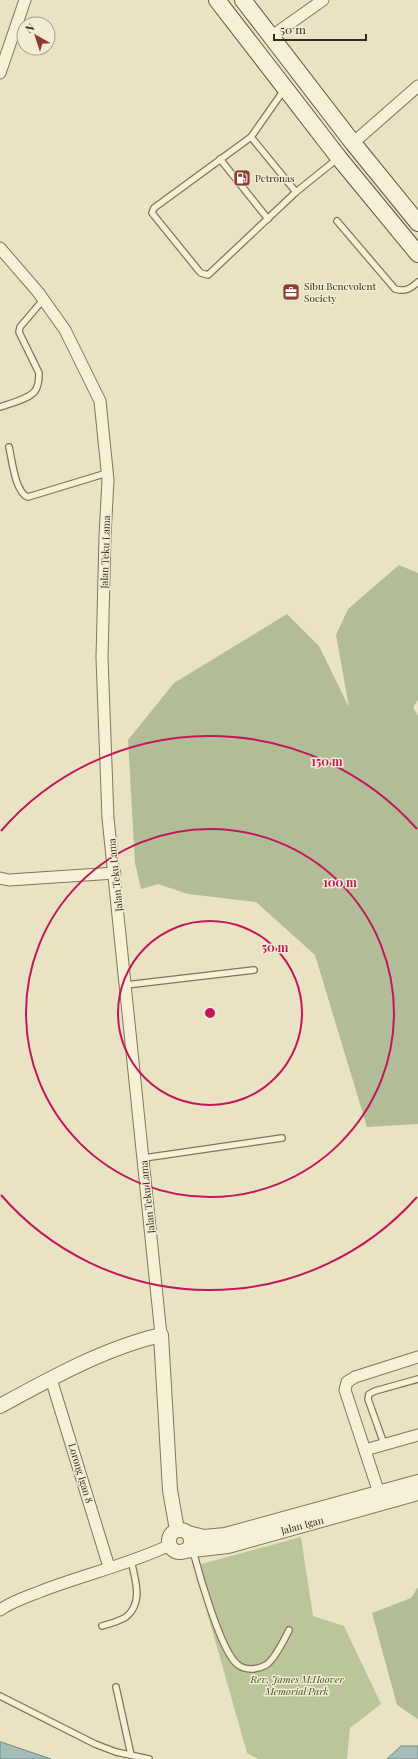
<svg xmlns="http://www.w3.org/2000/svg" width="418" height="1759" viewBox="0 0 418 1759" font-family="'Playfair Display',serif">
<rect width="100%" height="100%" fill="#e9e3c3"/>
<!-- green -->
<path fill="#bbc698" d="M301,1537L313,1616L344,1626L381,1704L350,1728L347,1759H258L247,1753L194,1566Z"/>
<!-- cemetery -->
<g fill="#b2bc97">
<path d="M399,565L418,573V700L413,707L418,716V1124L367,1127L315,955L256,902L188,894L158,884L141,889L135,863L128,740L174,683L287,614L319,646L349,707L336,635L348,609Z"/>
<path d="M418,1587V1719L397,1705L372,1613L411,1598Z"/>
</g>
<!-- water -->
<g fill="#a5bdb9" stroke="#6d8a86">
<path d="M0,1742H1L51,1759H0Z"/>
<path d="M401,1746H418V1759H387Z"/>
</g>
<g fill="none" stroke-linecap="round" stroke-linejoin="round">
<!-- service casing -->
<g stroke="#82755c" stroke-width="8">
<g id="service">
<path d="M284,90L251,137L154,208L152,213L199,271L201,273L208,275L296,192L337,159"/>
<path d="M251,137L296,192"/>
<path d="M220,159L268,219"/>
<path d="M337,221L395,289C405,292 410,289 418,282"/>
<path d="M0,407C9,404 29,399 35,391C38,387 39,378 39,373L19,332L20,327L43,300"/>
<path d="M9,447C12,459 15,493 28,497L107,473"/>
<path d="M126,985L254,970"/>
<path d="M144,1158L282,1138"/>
<path d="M384,1444L368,1399L369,1394L375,1391L418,1379"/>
<path d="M193,1551C199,1574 221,1651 237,1664C245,1671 257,1670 266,1665C275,1659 284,1640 289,1630"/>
<path d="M102,1626C109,1624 120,1621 126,1617C144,1602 135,1580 131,1560"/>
<path d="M116,1687L131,1755"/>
<path d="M0,1696L95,1744L116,1752L149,1759"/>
</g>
</g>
<!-- minor casing -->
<g stroke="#82755c" stroke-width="13">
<g id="minor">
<path d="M272,36L323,0"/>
<path d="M0,73L25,0"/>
<path d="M353,143L418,86"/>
<path d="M0,248L38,292L65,330L100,401L108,480L105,536L102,658L108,818L161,1335"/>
<path d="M0,878L9,880L115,873"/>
<path d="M51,1379L109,1567"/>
<path d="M365,1450L418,1435"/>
<path d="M379,1493L345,1390L347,1382L355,1377L418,1357"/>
<path d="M0,1610C11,1602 26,1597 39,1592C82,1575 128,1565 170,1545"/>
</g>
</g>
<!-- tertiary casing -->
<g stroke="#82755c" stroke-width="16">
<g id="tertiary">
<path d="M0,1406C51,1378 105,1348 161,1335L170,1490L177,1530"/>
<circle cx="180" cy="1541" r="11"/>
<path d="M188,1533L204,1537L225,1535L418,1482"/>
<path d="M184,1551L228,1546L418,1493"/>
</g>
</g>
<!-- secondary casing -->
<g stroke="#64563f" stroke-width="18">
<g id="secondary">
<path d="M217,0L339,158L418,254"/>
<path d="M243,0L353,143L418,223"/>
</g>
</g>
<!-- service -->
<use href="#service" stroke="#f5f0d6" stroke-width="5.5"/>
<!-- minor -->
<use href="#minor" stroke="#f5f0d6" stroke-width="11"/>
<!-- tertiary -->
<use href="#tertiary" stroke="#f5f0d6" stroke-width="14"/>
<!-- secondary -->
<use href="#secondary" stroke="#f5f0d6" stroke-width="16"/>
</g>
<!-- distance rings -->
<g fill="none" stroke="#c2185b" stroke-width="2">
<circle cx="210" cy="1013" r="92"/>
<circle cx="210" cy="1013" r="184"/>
<path d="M417 1197A277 277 0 0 1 1 1195M1 831A277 277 0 0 1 417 829"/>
</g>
<!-- icons -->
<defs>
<g id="fuel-square" transform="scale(0.9)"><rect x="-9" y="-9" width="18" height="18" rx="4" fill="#8b3d32" stroke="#f2ecd2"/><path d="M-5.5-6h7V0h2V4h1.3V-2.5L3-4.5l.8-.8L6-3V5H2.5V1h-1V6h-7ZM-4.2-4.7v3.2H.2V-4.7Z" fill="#fff"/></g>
<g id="office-square" transform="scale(0.9)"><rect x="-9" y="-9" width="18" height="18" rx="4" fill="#8b3d32" stroke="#f2ecd2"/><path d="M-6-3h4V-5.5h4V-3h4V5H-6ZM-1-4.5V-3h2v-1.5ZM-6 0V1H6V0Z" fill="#fff"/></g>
</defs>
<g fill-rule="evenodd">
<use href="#fuel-square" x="242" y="178"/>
<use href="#office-square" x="291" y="292"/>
</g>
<g text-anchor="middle" stroke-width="3" stroke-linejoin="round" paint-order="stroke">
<!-- poi labels -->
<g font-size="10" fill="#332b1e" stroke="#f2ecd2" text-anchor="start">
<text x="255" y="182">Petronas</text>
<text x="304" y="290">Sibu Benevolent<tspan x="304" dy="12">Society</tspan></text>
</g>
<!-- street labels -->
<g font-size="10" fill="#332b1e" stroke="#f2ecd2">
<text transform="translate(105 552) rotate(-88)" y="4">Jalan Teku Lama</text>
<text transform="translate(115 875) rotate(-96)" y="4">Jalan Teku Lama</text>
<text transform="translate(147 1197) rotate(-96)" y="4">Jalan Teku Lama</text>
<text transform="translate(81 1473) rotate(73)" y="4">Lorong Igan 8</text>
<text transform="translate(302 1525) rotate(-15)" y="4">Jalan Igan</text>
</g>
<!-- park labels -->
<g font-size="10" font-style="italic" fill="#3f4e27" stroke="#f2ecd2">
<text x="297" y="1683">Rev. James M.Hoover<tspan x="297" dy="12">Memorial Park</tspan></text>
</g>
</g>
<circle cx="210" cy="1013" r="6" fill="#c2185b" stroke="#f2ecd2" stroke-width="2"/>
<g font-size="12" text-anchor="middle" font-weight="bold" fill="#c2185b" stroke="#f2ecd2" stroke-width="3" stroke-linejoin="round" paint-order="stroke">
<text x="327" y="766">150 m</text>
<text x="340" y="887">100 m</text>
<text x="275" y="952">50 m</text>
</g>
<!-- north arrow -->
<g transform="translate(36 36) rotate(321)"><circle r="19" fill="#f2ecd2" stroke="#a69f8a"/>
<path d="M0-3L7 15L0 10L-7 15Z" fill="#8b3d32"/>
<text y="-6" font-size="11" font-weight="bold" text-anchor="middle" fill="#332b1e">N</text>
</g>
<!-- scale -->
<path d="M274 34v6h92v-6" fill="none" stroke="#332b1e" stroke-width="2"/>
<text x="280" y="34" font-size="12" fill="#332b1e" stroke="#f2ecd2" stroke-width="3" paint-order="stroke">50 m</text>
</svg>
